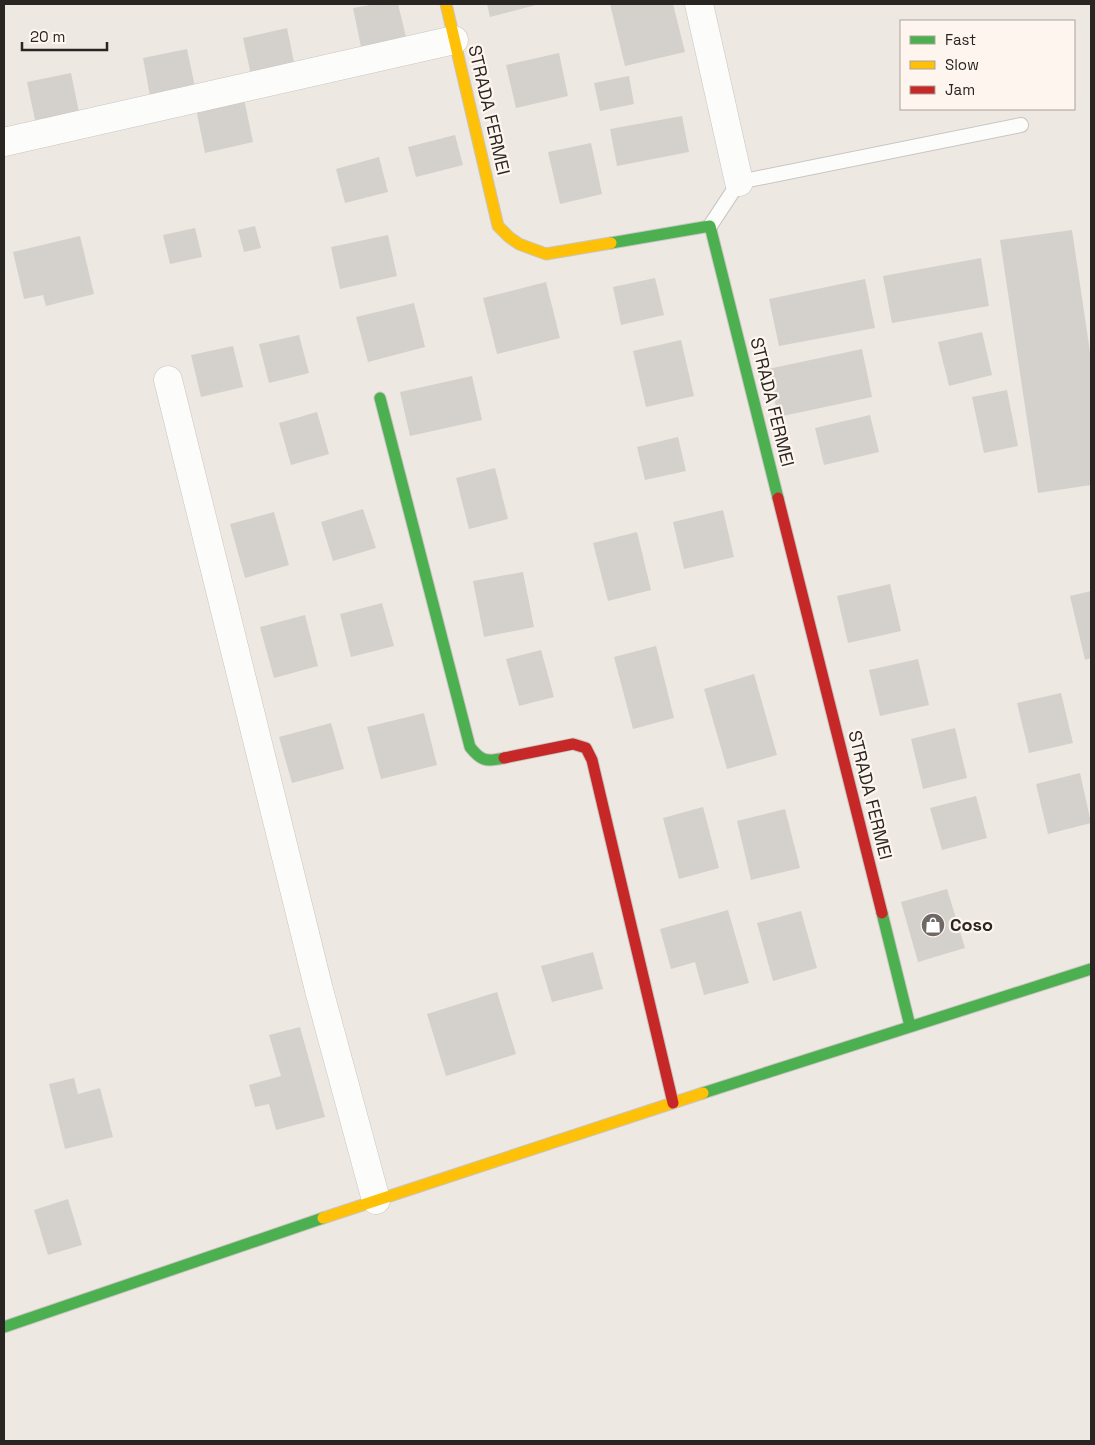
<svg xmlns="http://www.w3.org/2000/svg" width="1095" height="1445" viewBox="0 0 1095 1445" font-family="'Space Grotesk',sans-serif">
<rect width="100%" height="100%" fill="#eee8e3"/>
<!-- building -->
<g fill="#d4d0cc">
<path d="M376,4H398L406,37L361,47L353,8Z"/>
<path d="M487,4H540L490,17Z"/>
<path d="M610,4H673L685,52L625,66Z"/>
<path d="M287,28L295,67L251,75L243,38Z"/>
<path d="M187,49L195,87L150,96L143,58Z"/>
<path d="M559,53L568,96L516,108L506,65Z"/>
<path d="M71,73L79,112L35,120L27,82Z"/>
<path d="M629,76L634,104L600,111L594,83Z"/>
<path d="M244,99L253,142L205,153L196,109Z"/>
<path d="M682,116L689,152L617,166L610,129Z"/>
<path d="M455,135L463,165L416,177L408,147Z"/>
<path d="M591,143L602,194L560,204L548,152Z"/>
<path d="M379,157L388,192L345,203L336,169Z"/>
<path d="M255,226L261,248L244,252L238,230Z"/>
<path d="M195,228L202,257L170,264L163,235Z"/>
<path d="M1072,230L1091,359V485L1038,493L1000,240Z"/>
<path d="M388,235L397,276L340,289L331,247Z"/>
<path d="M80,236L94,294L46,306L43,295L24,299L13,252Z"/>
<path d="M981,258L989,306L892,323L883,276Z"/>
<path d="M655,278L664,315L621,325L613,287Z"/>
<path d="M865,279L875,328L779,346L769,299Z"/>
<path d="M546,282L560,338L497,354L483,298Z"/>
<path d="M414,303L425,347L368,362L356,317Z"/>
<path d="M982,332L992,375L949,386L938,342Z"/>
<path d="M299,335L309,373L269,383L259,344Z"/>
<path d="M681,340L694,396L646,407L633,351Z"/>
<path d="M233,346L243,387L201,397L191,355Z"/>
<path d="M862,349L872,397L778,417L768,369Z"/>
<path d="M472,376L482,420L410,436L400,392Z"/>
<path d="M1007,390L1018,446L984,453L972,397Z"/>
<path d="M317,412L329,454L291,465L279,423Z"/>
<path d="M870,415L879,452L824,465L815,428Z"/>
<path d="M678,437L686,471L645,480L637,447Z"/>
<path d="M495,468L508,519L469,529L456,478Z"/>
<path d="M363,509L376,548L333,561L321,522Z"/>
<path d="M723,510L734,557L684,569L673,522Z"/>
<path d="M274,512L289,565L245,578L230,524Z"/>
<path d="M637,532L651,590L608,601L593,543Z"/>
<path d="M523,572L534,627L484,637L473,581Z"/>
<path d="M890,584L901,631L848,643L837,596Z"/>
<path d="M1091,591V658L1085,660L1070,596Z"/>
<path d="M382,603L394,646L351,657L340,614Z"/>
<path d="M305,615L318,666L274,678L260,627Z"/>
<path d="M656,646L674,718L633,729L614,657Z"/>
<path d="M541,650L554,697L519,706L506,659Z"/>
<path d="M918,659L929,705L880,716L869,670Z"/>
<path d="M754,674L777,755L727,769L704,689Z"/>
<path d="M1061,693L1073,743L1029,753L1017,703Z"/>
<path d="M424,713L437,765L381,779L367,727Z"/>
<path d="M331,723L344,769L292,783L279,737Z"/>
<path d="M955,728L967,778L923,789L911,739Z"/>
<path d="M1080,773L1091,823L1048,834L1036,784Z"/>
<path d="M976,796L987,838L942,850L930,808Z"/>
<path d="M703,807L719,868L679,879L663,818Z"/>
<path d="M785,809L800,868L751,880L737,821Z"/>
<path d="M947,889L965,948L918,962L901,902Z"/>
<path d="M728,910L749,983L704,995L695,962L671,969L660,929Z"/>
<path d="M801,911L817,968L773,981L757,923Z"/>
<path d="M593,952L603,989L552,1002L541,966Z"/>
<path d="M497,992L516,1054L446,1076L427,1014Z"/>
<path d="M300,1027L325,1117L276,1130L269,1104L255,1107L249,1085L281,1076L269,1035Z"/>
<path d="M74,1078L78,1094L100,1088L113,1137L65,1149L49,1084Z"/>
<path d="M68,1199L82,1245L48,1255L34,1210Z"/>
</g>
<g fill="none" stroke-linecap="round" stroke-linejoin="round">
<!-- lane casing -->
<g stroke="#c9c5c1" stroke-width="16">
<path id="lane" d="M710,226L739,182L1021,125"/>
</g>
<!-- street casing -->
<g stroke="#c9c5c1" stroke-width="29">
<g id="street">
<path d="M699,4L739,182"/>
<path d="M4,142L454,40"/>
<path d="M168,380L319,990L376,1200"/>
</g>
</g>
<!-- fast casing -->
<g stroke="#c9c5c1" stroke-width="13">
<g id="fast">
<path d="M611,243L710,226L778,498"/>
<path d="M380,398L470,747C481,761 486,762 504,758"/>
<path d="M882,913L910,1026"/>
<path d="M703,1093L1091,969"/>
<path d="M4,1327L323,1218"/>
</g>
</g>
<!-- slow casing -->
<g stroke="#c9c5c1" stroke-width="13">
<g id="slow">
<path d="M446,4L498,226L509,237L519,244L546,254L611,243"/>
<path d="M323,1218L703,1093"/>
</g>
</g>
<!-- jam casing -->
<g stroke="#c9c5c1" stroke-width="13">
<g id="jam">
<path d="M778,498L882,913"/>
<path d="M504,758L573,744L586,748L592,760L673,1103"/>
</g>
</g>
<!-- lane -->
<use href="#lane" stroke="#fcfcfb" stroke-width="14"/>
<!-- street -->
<use href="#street" stroke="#fcfcfb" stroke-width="28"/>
<!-- fast -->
<use href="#fast" stroke="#4caf50" stroke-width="11"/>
<!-- slow -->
<use href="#slow" stroke="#ffc107" stroke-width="11"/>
<!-- jam -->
<use href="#jam" stroke="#c62828" stroke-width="11"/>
</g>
<!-- icons -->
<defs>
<g id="shop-disc" transform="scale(1.25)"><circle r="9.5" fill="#6e6966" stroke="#fef6ee"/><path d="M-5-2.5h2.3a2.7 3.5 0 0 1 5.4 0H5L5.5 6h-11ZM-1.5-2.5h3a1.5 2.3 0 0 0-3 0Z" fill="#fff"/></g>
</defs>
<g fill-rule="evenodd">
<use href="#shop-disc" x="933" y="925"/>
</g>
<g text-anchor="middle" stroke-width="4.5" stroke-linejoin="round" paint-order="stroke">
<!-- street labels -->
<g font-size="18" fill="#292522" stroke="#fef6ee">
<text transform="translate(489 110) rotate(77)" y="6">STRADA FERMEI</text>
<text transform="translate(772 402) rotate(76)" y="6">STRADA FERMEI</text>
<text transform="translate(870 795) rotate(76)" y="6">STRADA FERMEI</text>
</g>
<!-- poi labels -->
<g font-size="18" font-weight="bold" fill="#292522" stroke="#fef6ee" text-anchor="start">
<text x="950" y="931">Coso</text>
</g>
</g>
<!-- border -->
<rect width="1095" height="1445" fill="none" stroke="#292522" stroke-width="10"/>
<!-- legend -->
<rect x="900" y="20" width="175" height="90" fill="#fef6ee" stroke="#a9a29c"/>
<rect x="910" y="36" width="25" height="8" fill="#4caf50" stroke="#a9a29c"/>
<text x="945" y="45" font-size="15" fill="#292522">Fast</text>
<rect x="910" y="61" width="25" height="8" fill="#ffc107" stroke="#a9a29c"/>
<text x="945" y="70" font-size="15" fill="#292522">Slow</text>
<rect x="910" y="86" width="25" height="8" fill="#c62828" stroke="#a9a29c"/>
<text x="945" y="95" font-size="15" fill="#292522">Jam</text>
<!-- scale -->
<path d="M22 42v8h85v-8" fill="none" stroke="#292522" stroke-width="2.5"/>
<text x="30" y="42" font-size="15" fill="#292522" stroke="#fef6ee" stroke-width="4" paint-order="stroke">20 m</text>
</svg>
